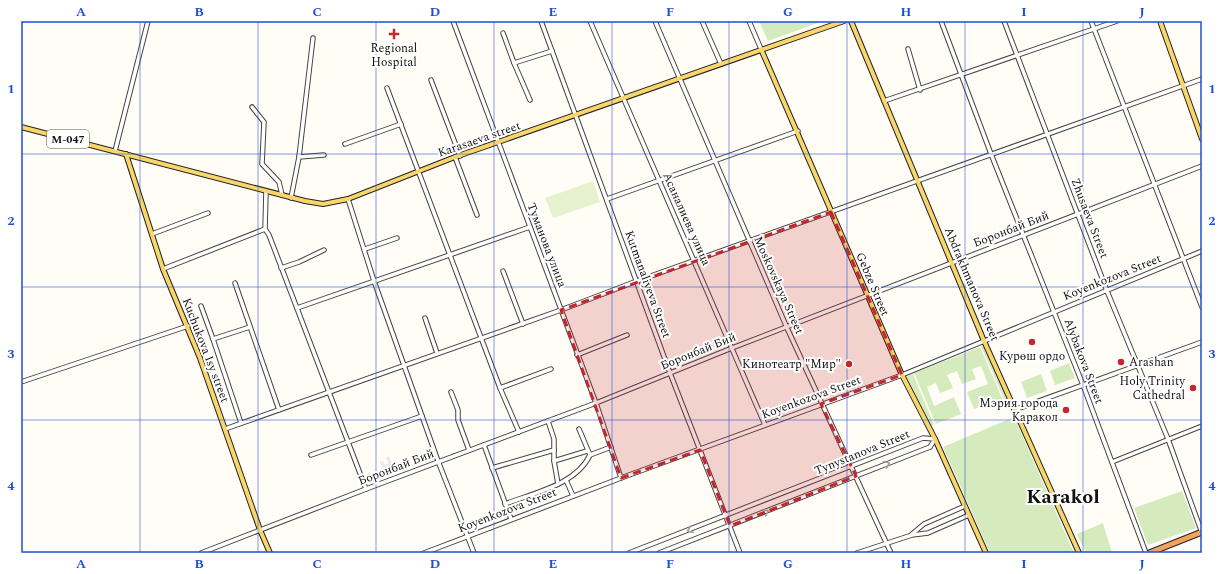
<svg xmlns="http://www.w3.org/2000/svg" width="1223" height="574" viewBox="0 0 1223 574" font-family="Spectral,serif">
<rect width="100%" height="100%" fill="#fffdf5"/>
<!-- industrial -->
<path fill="#eee6ef" d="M389,456L395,472L391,473L388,467L386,468L388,473L385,474L380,462L383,461L385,465L388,464L386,458Z"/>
<!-- green -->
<g fill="#d5ebbd">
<path d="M759,21H823L768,41Z"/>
<path d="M981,346H983L1008,403L1006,404Z"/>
<path d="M980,347L1005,405L1003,406L1000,399L974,409L967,392L988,384L981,366L972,369L976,379L962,384L957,371L947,375L953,388L940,393L936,383L927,387L934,406L954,397L961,414L936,424L914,373Z"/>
<path d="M1069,363L1075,378L1055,385L1050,371Z"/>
<path d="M913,374L934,425L931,426L906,377Z"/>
<path d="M1041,374L1047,391L1027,398L1021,382Z"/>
<path d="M1014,417L1074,553H990L943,447Z"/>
<path d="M1182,491L1196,528L1148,545L1134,508Z"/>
<path d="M1103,523L1112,553H1086L1077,534Z"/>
</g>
<!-- pitch -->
<path fill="#e6f2cf" d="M593,181L600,202L553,218L545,198Z"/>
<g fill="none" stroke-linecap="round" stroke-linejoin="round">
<!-- minor casing -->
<g stroke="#444" stroke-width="5.5">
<g id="minor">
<path d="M453,21L596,403L621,478"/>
<path d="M541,21L670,373L740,553"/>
<path d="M590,21L765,425"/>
<path d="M655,21L787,328L891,553"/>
<path d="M702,21L721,64"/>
<path d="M749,21L761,49"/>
<path d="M941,21L991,154L1083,385L1146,553"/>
<path d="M1004,21L1107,291L1168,439L1202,533"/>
<path d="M1091,21L1202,307"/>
<path d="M503,33L514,63L552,51"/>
<path d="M908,49L920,90"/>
<path d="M514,63L530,100"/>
<path d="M431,80L460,156"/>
<path d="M387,88L500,388L519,432"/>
<path d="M884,101L1117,21"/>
<path d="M252,107L264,122L262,164L279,182L282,195"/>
<path d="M345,144L401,124"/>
<path d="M115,151L148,21"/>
<path d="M299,157L324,155"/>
<path d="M455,157L477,215"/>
<path d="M266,191L265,229L269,235L366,489"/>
<path d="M291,198L299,157L313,38"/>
<path d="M348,199L374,281L438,461L474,553"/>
<path d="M607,199L798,131"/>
<path d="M152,234L208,213"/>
<path d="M365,249L397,238"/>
<path d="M281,268L299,262L324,250"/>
<path d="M163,269L265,229"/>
<path d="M503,271L523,324"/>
<path d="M235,283L279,410"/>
<path d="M201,306L213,339"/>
<path d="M297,308L530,227"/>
<path d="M425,318L437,353"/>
<path d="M577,355L627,335"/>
<path d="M21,382L188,326"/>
<path d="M500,388L551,369"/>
<path d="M451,392L458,410V420L469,450"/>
<path d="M1014,410L1202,342"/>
<path d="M548,421L554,439V461L558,484"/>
<path d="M241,423L213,339L250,327"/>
<path d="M225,429L561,310L637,281L1202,79"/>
<path d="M579,429L590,455L611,447"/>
<path d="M484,445L511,519"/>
<path d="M311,455L422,416"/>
<path d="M554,461L587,451"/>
<path d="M1112,462L1202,426"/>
<path d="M492,468L554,450"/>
<path d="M566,480L573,496"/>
<path d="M505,504C533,493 576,485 590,455"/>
<path d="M912,534L924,524L965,506"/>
<path d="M201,553L366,489L596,403L732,348L1202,166"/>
<path d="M424,553L621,478L902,375L1202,251"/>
<path d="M629,553L923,438L935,439L930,447L659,553"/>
<path d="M857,553L912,535L928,533L969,515"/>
</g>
</g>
<!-- major casing -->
<g stroke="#222" stroke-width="6">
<g id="major">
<path d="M851,21L984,341L1079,553"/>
<path d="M1160,21L1202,139"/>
<path d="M761,49L902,375L935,439L986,553"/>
<path d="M21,127L305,201L323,204L348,199L455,157L844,21"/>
<path d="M126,154L163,269L200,358L260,530L270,553"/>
</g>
</g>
<!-- highway casing -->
<g stroke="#222" stroke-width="7">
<path id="highway" d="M1149,553L1202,532"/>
</g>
<!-- minor -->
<use href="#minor" stroke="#fff" stroke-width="3.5"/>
<!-- major -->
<use href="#major" stroke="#f9d66b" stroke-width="4"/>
<!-- highway -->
<use href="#highway" stroke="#f5a25d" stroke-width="5"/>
</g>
<!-- one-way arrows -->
<defs><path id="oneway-chevron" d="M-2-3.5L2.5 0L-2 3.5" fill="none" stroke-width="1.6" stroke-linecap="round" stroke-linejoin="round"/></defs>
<g stroke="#a0a0a0">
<use href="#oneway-chevron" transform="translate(887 464) rotate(-22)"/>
<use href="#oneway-chevron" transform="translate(766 512) rotate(-22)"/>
<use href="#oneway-chevron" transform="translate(690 530) rotate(159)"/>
</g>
<!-- marked area -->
<path fill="#c4262e" fill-opacity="0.2" stroke="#c4262e" stroke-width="3" stroke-dasharray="8 5" stroke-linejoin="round" d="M831,212L902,375L821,404L856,476L730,526L700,450L621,478L561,310Z"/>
<!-- grid -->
<path fill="none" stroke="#1d4ed8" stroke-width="1" stroke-opacity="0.55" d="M140,21V553M258,21V553M376,21V553M494,21V553M612,21V553M729,21V553M847,21V553M965,21V553M1083,21V553M21,154H1202M21,287H1202M21,420H1202"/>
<!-- markers -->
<g fill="#c4262e" stroke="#fff" stroke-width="1.5">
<path d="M392 28h4v4h4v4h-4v4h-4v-4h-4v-4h4z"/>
<circle cx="1032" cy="342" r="4"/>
<circle cx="1121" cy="362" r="4"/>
<circle cx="849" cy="364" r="4"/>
<circle cx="1193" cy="388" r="4"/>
<circle cx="1066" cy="410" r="4"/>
</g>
<g text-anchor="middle" stroke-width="4" stroke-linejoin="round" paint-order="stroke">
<!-- shield labels -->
<rect fill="#fff" stroke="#585858" stroke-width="1" x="47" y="130" width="42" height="18" rx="3"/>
<g font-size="11" font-weight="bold" fill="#111">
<text x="68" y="143">М-047</text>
</g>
<!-- poi labels -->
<g font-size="12" fill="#111" stroke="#fff" text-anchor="end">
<text x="394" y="52" text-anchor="middle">Regional<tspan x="394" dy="14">Hospital</tspan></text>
<text x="1032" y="360" text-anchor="middle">Курөш ордо</text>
<text x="1129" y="366" text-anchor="start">Arashan</text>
<text x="841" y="368">Кинотеатр "Мир"</text>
<text x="1185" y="385">Holy Trinity<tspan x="1185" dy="14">Cathedral</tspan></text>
<text x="1058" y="407">Мэрия города<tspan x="1058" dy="14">Каракол</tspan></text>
</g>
<!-- street labels -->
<g font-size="12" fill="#111" stroke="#fff">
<text transform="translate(479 139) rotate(-19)" y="4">Karasaeva street</text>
<text transform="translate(1090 218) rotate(69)" y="4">Zhusaeva Street</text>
<text transform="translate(687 219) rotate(66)" y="4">Асаналиева улица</text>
<text transform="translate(1011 229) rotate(-21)" y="4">Боронбай Бий</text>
<text transform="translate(547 245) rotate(69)" y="4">Туманова улица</text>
<text transform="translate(1112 277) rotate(-22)" y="4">Koyenkozova Street</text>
<text transform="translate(648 284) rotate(70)" y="4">Kutmanaliyeva Street</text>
<text transform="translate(873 284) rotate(67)" y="4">Gebze Street</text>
<text transform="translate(972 284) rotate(67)" y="4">Abdrakhmanova Street</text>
<text transform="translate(779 285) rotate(66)" y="4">Moskovskaya Street</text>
<text transform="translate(206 350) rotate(69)" y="4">Kuchukova Isy street</text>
<text transform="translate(698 351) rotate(-22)" y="4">Боронбай Бий</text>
<text transform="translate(1084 361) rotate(69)" y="4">Alybakova Street</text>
<text transform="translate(811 397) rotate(-20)" y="4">Koyenkozova Street</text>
<text transform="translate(862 452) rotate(-22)" y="4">Tynystanova Street</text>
<text transform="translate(396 467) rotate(-21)" y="4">Боронбай Бий</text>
<text transform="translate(507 510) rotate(-21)" y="4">Koyenkozova Street</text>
</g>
<!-- town labels -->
<g font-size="20" font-weight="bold" fill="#111" stroke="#fff">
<text x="1063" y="503">Karakol</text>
</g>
</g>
<!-- border -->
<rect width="1223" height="574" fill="none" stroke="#ffffff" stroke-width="44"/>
<rect x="22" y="22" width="1179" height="530" fill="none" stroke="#1d4ed8" stroke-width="1.5"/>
<g font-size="13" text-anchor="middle" font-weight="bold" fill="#1d4ed8">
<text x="81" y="16">A</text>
<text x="199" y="16">B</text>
<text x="317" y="16">C</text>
<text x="435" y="16">D</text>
<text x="553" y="16">E</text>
<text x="670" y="16">F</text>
<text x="788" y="16">G</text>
<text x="906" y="16">H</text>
<text x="1024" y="16">I</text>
<text x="1142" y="16">J</text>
<text x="11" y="93">1</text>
<text x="1212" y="93">1</text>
<text x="11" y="225">2</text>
<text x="1212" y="225">2</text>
<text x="11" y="358">3</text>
<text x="1212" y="358">3</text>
<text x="11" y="490">4</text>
<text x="1212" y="490">4</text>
<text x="81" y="568">A</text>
<text x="199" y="568">B</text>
<text x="317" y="568">C</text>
<text x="435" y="568">D</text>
<text x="553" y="568">E</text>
<text x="670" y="568">F</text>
<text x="788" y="568">G</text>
<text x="906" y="568">H</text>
<text x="1024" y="568">I</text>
<text x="1142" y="568">J</text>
</g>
</svg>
